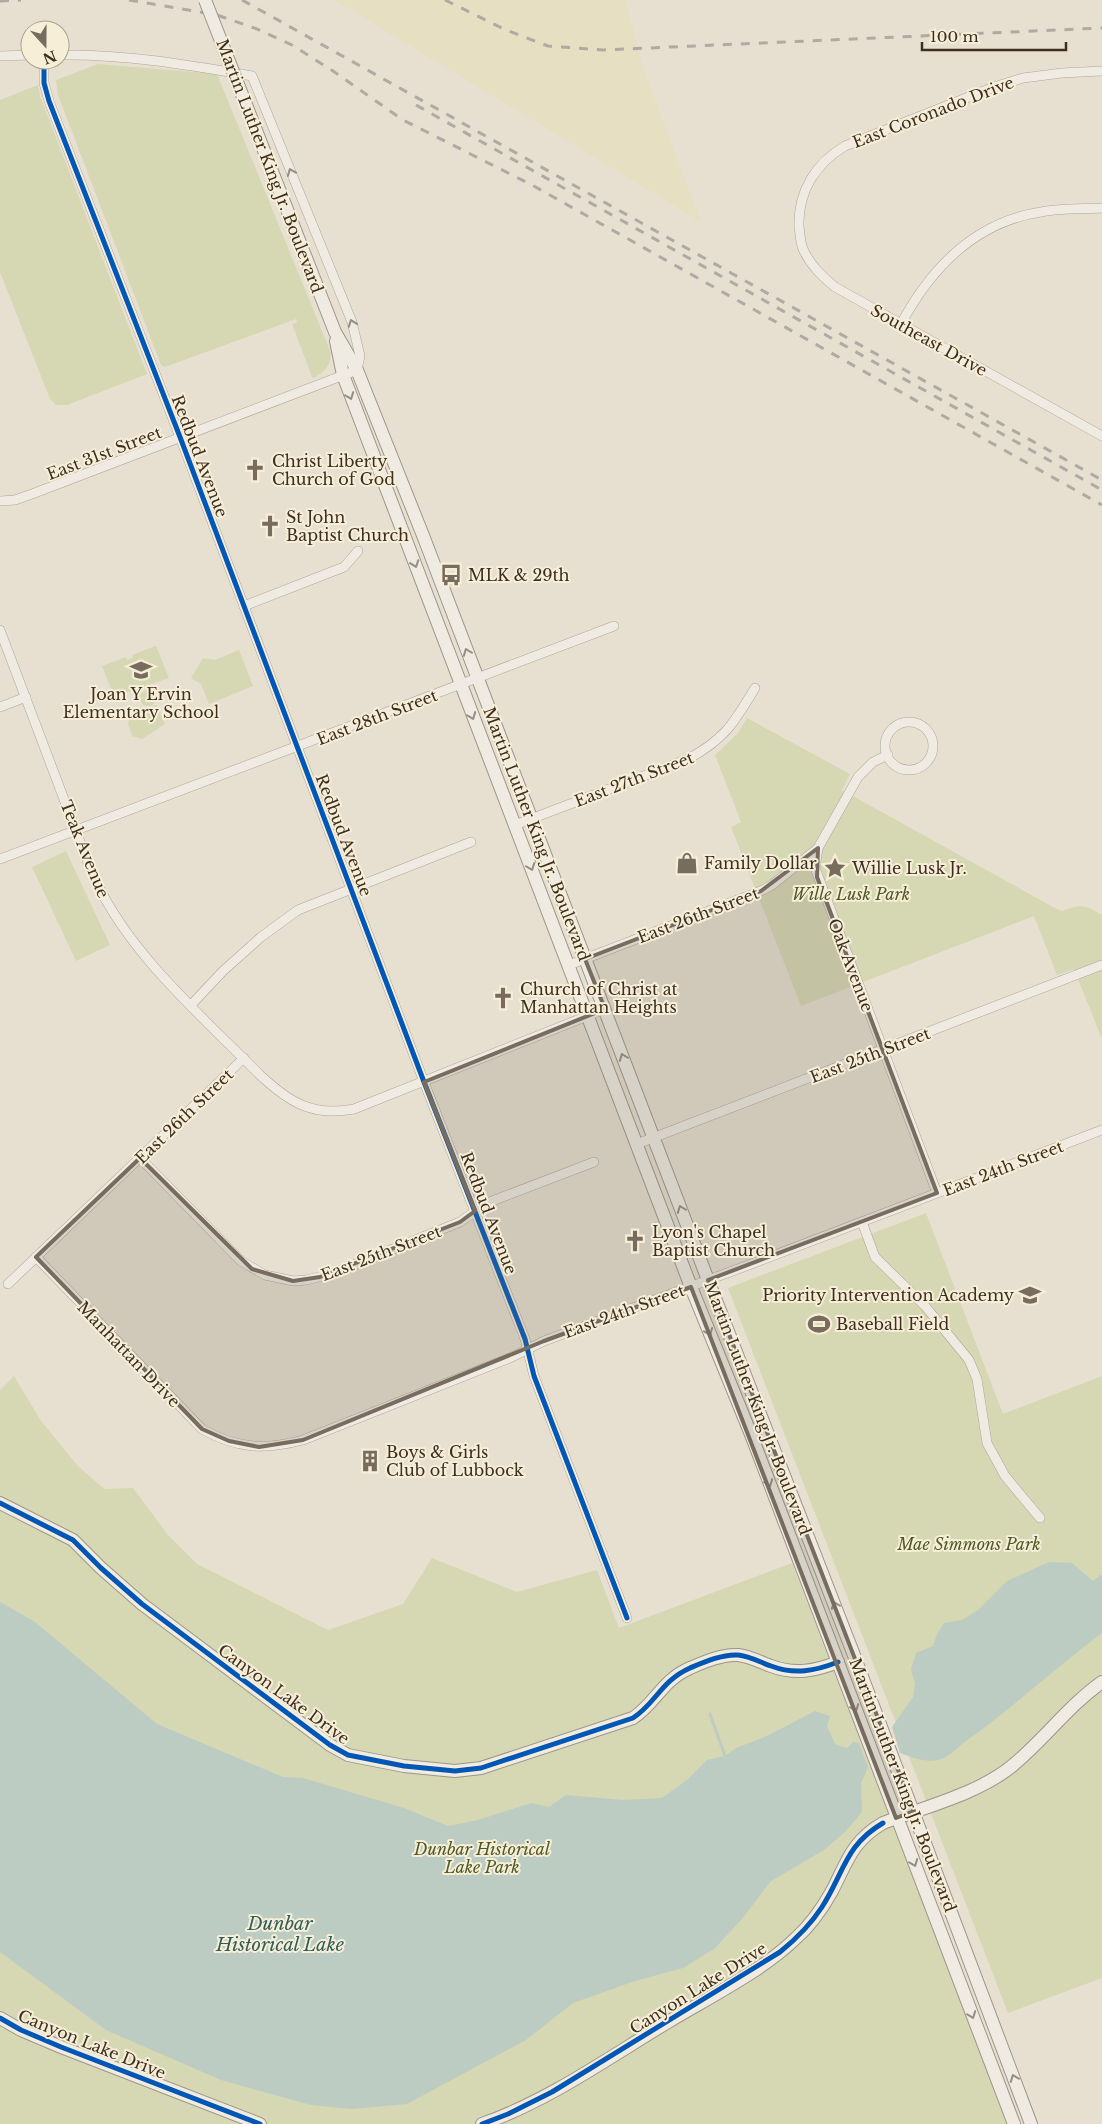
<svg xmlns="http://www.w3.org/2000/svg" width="1102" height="2124" viewBox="0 0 1102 2124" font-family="'Libre Baskerville',serif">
<rect width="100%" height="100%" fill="#e7e0d1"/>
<!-- farmland -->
<path fill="#e6dfc2" d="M334,0H626L642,64L701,222Z"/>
<!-- green -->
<g fill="#d6d7b3">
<path d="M98,64L217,74L331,353C329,368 327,369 314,378L312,377L292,324L297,322L296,319L165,367L161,365L58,95L56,80Z"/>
<path d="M38,85L40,96L147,374L67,405H56L50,399L0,272V100Z"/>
<path d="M156,646L169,678L128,692L112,691L102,666L126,657L127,660L133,658L132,655Z"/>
<path d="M239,650L253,686L209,704L201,684L191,678L203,658L215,660Z"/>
<circle cx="148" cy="698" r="8"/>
<path d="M156,705L165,724L142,739L132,736L128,723L131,716Z"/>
<path d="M747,718L850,774L842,790L1055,908L1062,911C1081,904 1084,904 1102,915V1039L1074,969L1057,975L1034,916L801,1006L731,827L741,822L715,755L738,733Z"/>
<path d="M66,851L110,945L76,961L32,867Z"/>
<path d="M926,1213L1003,1414L1102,1376V1978L1008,2013L728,1288Z"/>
<path d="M14,1376L41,1421L78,1466L104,1489L133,1488L168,1535L197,1564L328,1630L403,1604L432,1558L517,1592L597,1570L619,1628L792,1563L1008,2124H0V1390Z"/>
</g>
<!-- water -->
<g fill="#bcccc2">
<path d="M1049,1562L1072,1563L1093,1581L1102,1574V1633C1055,1668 1013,1708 966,1741C956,1748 949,1758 937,1760C926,1763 911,1757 900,1753L892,1727L913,1697L915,1684L911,1669L916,1653L933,1646L937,1634L944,1623L962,1620L978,1610L1007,1581Z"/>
<path d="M0,1602L35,1622L157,1724L283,1777L303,1778L404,1808L448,1826L478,1820L531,1803L549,1807L566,1795L623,1800L662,1798L687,1780L707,1760L725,1756L736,1748L767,1736L815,1711L830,1716L827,1726L835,1744L847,1748L853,1742L859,1743L868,1767L861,1783L862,1812L846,1831L824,1850L771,1881L742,1919L714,1949L683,1968L635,1981L573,2003L526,2040L407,2104L351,2109L311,2105L221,2080L106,2030L0,1952Z"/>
</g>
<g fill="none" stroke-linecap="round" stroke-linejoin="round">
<!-- stream -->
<path stroke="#bcccc2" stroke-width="3" d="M710,1714L725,1756"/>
<!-- street casing -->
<g stroke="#ada599" stroke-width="10">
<g id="street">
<path d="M0,56L30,55"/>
<path d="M44,60V83L49,101L180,437L424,1082L525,1339L534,1376L627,1618"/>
<path d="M1102,71L1062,73L1023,78L994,87L845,146C816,163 798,191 799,226C800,233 800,241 803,249C810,265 822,276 835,287L1102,436"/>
<path d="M901,324C931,268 975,222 1041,212C1061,208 1082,209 1102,208"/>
<path d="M0,501L15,500L32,494L357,370L360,356L352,322L252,76C188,65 125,54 60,55"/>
<path d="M244,606L344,567L358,551"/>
<path d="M0,630L90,868C124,950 198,1012 260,1075C289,1102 312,1117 354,1109L605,1009"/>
<path d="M0,707L26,697"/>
<circle cx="909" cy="746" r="24"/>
<path d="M888,755L873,762L858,777L818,848L815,868L937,1193"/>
<path d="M515,825L688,759C725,739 734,723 755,688"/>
<path d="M0,859L614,626"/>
<path d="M569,965L761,891L772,885L817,849"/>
<path d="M191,1005L223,971L261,937L298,910L471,842"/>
<path d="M637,1144L1102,965"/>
<path d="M140,1158L241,1261L265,1275L293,1281L306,1280L331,1274L460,1222L487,1203L594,1162"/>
<path d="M862,1222L875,1257L925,1306L969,1360L977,1379L987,1443L1005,1476L1040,1518"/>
<path d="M36,1257L202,1429C237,1449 265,1450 303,1440L512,1357L544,1341L754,1263L1102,1130"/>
<path d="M8,1284L244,1058"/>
</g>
</g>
<!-- secondary casing -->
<g stroke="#9c958a" stroke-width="14">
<g id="secondary">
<path d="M335,332L357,370L424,538L708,1280L852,1650L1031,2124"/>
<path d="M336,341L343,375L691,1287L752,1437L1014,2124"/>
<path d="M0,1503L73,1540L101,1568L142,1604L330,1745L348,1755L404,1766L455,1771L481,1768L633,1718C656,1703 661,1681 690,1668C704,1662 722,1654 738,1655C749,1656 760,1662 771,1666C795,1675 815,1671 838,1662"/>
<path d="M0,2018L21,2030L61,2047L260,2124"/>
<path d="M482,2124C548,2101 608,2058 668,2022C708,1998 762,1971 795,1939C810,1926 822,1909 832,1891C847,1862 852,1841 883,1823C924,1807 978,1794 1012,1766C1044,1740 1068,1706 1102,1682"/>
</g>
</g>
<!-- street -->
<use href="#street" stroke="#efebe3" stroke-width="9"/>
<!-- secondary -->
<use href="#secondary" stroke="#efebe3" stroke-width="12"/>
<!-- rail -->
<g stroke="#afaaa2" stroke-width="3" stroke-dasharray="9 9" stroke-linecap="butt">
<path d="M129,0L217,15L257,29L292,45L333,71L403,120L532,185L1102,505"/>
<path d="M242,0L1102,480"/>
<path d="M445,0L506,30L548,46L603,50L1102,28"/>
<path d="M0,1L21,0"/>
<path d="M416,105L1102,490"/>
</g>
<!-- secondary-bridge casing -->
<g stroke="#9c958a" stroke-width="14" stroke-linecap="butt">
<path id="secondary-bridge" d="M205,0L335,332"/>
</g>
<!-- secondary-bridge -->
<use href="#secondary-bridge" stroke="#efebe3" stroke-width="12"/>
<!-- cycleway casing -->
<g stroke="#f7eed8" stroke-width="8">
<g id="cycleway">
<path d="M44,60V83L49,101L180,437L424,1082L525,1339L534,1376L627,1618"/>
<path d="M0,1503L73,1540L101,1568L142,1604L330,1745L348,1755L404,1766L455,1771L481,1768L633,1718C656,1703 661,1681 690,1668C704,1662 722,1654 738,1655C749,1656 760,1662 771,1666C795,1675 815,1671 838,1662"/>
<path d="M0,2018L21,2030L61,2047L260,2124"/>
<path d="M482,2124L508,2114L552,2092L780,1952C796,1939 811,1924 822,1907C844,1873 845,1845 883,1823"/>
</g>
</g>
<!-- cycleway -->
<use href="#cycleway" stroke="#0057b8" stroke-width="5"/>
</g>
<!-- one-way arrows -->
<defs><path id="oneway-chevron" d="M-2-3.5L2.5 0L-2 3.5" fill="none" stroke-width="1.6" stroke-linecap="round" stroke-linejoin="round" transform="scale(1.25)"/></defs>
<g stroke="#968c82">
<use href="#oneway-chevron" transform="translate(291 172) rotate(-112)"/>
<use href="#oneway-chevron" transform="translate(352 323) rotate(-110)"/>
<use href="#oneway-chevron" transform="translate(350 396) rotate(69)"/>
<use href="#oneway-chevron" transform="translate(415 564) rotate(70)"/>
<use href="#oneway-chevron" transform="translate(467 652) rotate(-111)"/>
<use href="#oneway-chevron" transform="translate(472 716) rotate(69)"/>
<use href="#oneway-chevron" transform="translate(531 867) rotate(69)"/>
<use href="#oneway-chevron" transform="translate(623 1057) rotate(-111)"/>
<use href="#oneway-chevron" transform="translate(681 1209) rotate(-111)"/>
<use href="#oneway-chevron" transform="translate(709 1332) rotate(68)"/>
<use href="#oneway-chevron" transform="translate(769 1483) rotate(69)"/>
<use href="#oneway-chevron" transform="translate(835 1605) rotate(-111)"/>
<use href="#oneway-chevron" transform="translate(855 1708) rotate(69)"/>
<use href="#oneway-chevron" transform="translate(914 1863) rotate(69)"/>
<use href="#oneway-chevron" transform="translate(972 2015) rotate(69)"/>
<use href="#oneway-chevron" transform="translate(1014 2078) rotate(-111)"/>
</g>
<!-- marked area -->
<path fill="#786c5e" fill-opacity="0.2" stroke="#786c5e" stroke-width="4" stroke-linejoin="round" d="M818,848L817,877L937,1193L708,1280L914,1811L896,1818L691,1287L544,1341L303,1440L259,1447L229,1441L202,1429L36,1257L140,1158L252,1269L293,1281L320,1277L460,1222L475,1211L424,1082L605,1009L585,959L761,891Z"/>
<!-- icons -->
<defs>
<g id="church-bare" transform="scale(1.725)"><path d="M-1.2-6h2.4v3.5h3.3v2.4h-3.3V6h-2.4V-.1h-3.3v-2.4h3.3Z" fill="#786c5e" stroke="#f7eed8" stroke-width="2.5" paint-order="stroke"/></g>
<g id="bus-bare" transform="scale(1.725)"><path d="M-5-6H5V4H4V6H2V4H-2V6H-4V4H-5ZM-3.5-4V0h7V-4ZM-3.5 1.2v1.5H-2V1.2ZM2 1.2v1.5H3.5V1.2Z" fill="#786c5e" stroke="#f7eed8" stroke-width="2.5" paint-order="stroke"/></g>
<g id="school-bare" transform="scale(1.725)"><path d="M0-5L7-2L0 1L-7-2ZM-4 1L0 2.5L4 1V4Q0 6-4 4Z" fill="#786c5e" stroke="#f7eed8" stroke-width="2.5" paint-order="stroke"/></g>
<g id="shop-bare" transform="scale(1.725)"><path d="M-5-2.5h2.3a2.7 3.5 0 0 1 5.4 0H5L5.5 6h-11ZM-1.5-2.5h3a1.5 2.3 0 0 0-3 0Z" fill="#786c5e" stroke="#f7eed8" stroke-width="2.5" paint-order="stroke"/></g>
<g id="sight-bare" transform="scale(1.725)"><path d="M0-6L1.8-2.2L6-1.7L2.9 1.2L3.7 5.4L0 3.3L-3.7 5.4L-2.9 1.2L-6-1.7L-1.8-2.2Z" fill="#786c5e" stroke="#f7eed8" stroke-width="2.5" paint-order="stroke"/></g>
<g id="stadium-bare" transform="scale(1.725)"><path d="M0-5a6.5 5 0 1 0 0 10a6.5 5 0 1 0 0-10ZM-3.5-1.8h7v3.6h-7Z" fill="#786c5e" stroke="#f7eed8" stroke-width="2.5" paint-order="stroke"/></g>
<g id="building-bare" transform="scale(1.725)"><path d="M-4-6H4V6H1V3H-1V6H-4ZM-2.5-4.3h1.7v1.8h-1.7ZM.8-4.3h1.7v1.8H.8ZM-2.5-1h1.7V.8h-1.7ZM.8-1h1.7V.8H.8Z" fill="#786c5e" stroke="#f7eed8" stroke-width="2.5" paint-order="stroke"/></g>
</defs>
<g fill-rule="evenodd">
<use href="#church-bare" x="255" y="470"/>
<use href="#church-bare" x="270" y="526"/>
<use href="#bus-bare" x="451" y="575"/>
<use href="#school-bare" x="141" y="670"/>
<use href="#shop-bare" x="687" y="863"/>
<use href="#sight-bare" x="835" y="868"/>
<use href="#church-bare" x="503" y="998"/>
<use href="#church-bare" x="635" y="1241"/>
<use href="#school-bare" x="1030" y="1295"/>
<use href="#stadium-bare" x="819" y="1324"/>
<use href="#building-bare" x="370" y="1461"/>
</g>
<g text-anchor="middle" stroke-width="4" stroke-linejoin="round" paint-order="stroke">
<!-- street labels -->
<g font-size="16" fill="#3d2e20" stroke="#f7eed8">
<text transform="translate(933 112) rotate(-21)" y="6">East Coronado Drive</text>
<text transform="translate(270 166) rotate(69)" y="6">Martin Luther King Jr. Boulevard</text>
<text transform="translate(929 340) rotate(29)" y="6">Southeast Drive</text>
<text transform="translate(104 453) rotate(-21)" y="6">East 31st Street</text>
<text transform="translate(200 456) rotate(69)" y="6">Redbud Avenue</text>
<text transform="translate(377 717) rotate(-21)" y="6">East 28th Street</text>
<text transform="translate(634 779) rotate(-21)" y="6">East 27th Street</text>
<text transform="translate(537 834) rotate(69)" y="6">Martin Luther King Jr. Boulevard</text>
<text transform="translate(344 835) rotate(69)" y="6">Redbud Avenue</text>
<text transform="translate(85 849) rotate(68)" y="6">Teak Avenue</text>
<text transform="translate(698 915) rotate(-21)" y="6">East 26th Street</text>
<text transform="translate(851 965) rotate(69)" y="6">Oak Avenue</text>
<text transform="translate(870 1055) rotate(-21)" y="6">East 25th Street</text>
<text transform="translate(184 1116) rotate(-44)" y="6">East 26th Street</text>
<text transform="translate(1003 1168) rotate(-21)" y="6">East 24th Street</text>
<text transform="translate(489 1213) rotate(69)" y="6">Redbud Avenue</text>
<text transform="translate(381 1253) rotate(-21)" y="6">East 25th Street</text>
<text transform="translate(624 1311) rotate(-20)" y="6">East 24th Street</text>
<text transform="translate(129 1354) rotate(46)" y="6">Manhattan Drive</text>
<text transform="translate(758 1408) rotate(69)" y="6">Martin Luther King Jr. Boulevard</text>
<text transform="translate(284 1694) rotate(36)" y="6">Canyon Lake Drive</text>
<text transform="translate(903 1785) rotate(69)" y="6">Martin Luther King Jr. Boulevard</text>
<text transform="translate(698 1988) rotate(-32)" y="6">Canyon Lake Drive</text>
<text transform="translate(92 2044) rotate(22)" y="6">Canyon Lake Drive</text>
</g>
<!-- poi labels -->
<g font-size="16" fill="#3d2e20" stroke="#f7eed8" text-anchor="start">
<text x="272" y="467">Christ Liberty<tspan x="272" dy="18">Church of God</tspan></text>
<text x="286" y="523">St John<tspan x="286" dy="18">Baptist Church</tspan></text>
<text x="468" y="581">MLK &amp; 29th</text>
<text x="141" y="700" text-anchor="middle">Joan Y Ervin<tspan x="141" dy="18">Elementary School</tspan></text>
<text x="704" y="869">Family Dollar</text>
<text x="852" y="874">Willie Lusk Jr.</text>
<text x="520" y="995">Church of Christ at<tspan x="520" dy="18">Manhattan Heights</tspan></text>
<text x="652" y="1238">Lyon's Chapel<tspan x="652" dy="18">Baptist Church</tspan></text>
<text x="1014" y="1301" text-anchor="end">Priority Intervention Academy</text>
<text x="836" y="1330">Baseball Field</text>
<text x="386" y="1458">Boys &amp; Girls<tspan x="386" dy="18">Club of Lubbock</tspan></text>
</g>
<!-- park labels -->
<g font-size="16" font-style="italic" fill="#4d5a26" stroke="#f7eed8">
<text x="851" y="900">Wille Lusk Park</text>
<text x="969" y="1550">Mae Simmons Park</text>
<text x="482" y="1855">Dunbar Historical<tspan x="482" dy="18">Lake Park</tspan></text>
</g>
<!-- water labels -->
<g font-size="18" font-style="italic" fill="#2f5d5a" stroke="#f7eed8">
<text x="280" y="1930">Dunbar<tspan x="280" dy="21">Historical Lake</tspan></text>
</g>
</g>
<!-- north arrow -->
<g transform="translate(45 45) rotate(159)"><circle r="24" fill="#f7eed8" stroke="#ada18e"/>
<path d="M0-4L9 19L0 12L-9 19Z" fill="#786c5e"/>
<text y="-8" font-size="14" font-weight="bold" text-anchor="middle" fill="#3d2e20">N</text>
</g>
<!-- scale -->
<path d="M922 42v8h144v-8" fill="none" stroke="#3d2e20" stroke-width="2.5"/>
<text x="930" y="42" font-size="15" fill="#3d2e20" stroke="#f7eed8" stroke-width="4" paint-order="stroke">100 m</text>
</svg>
